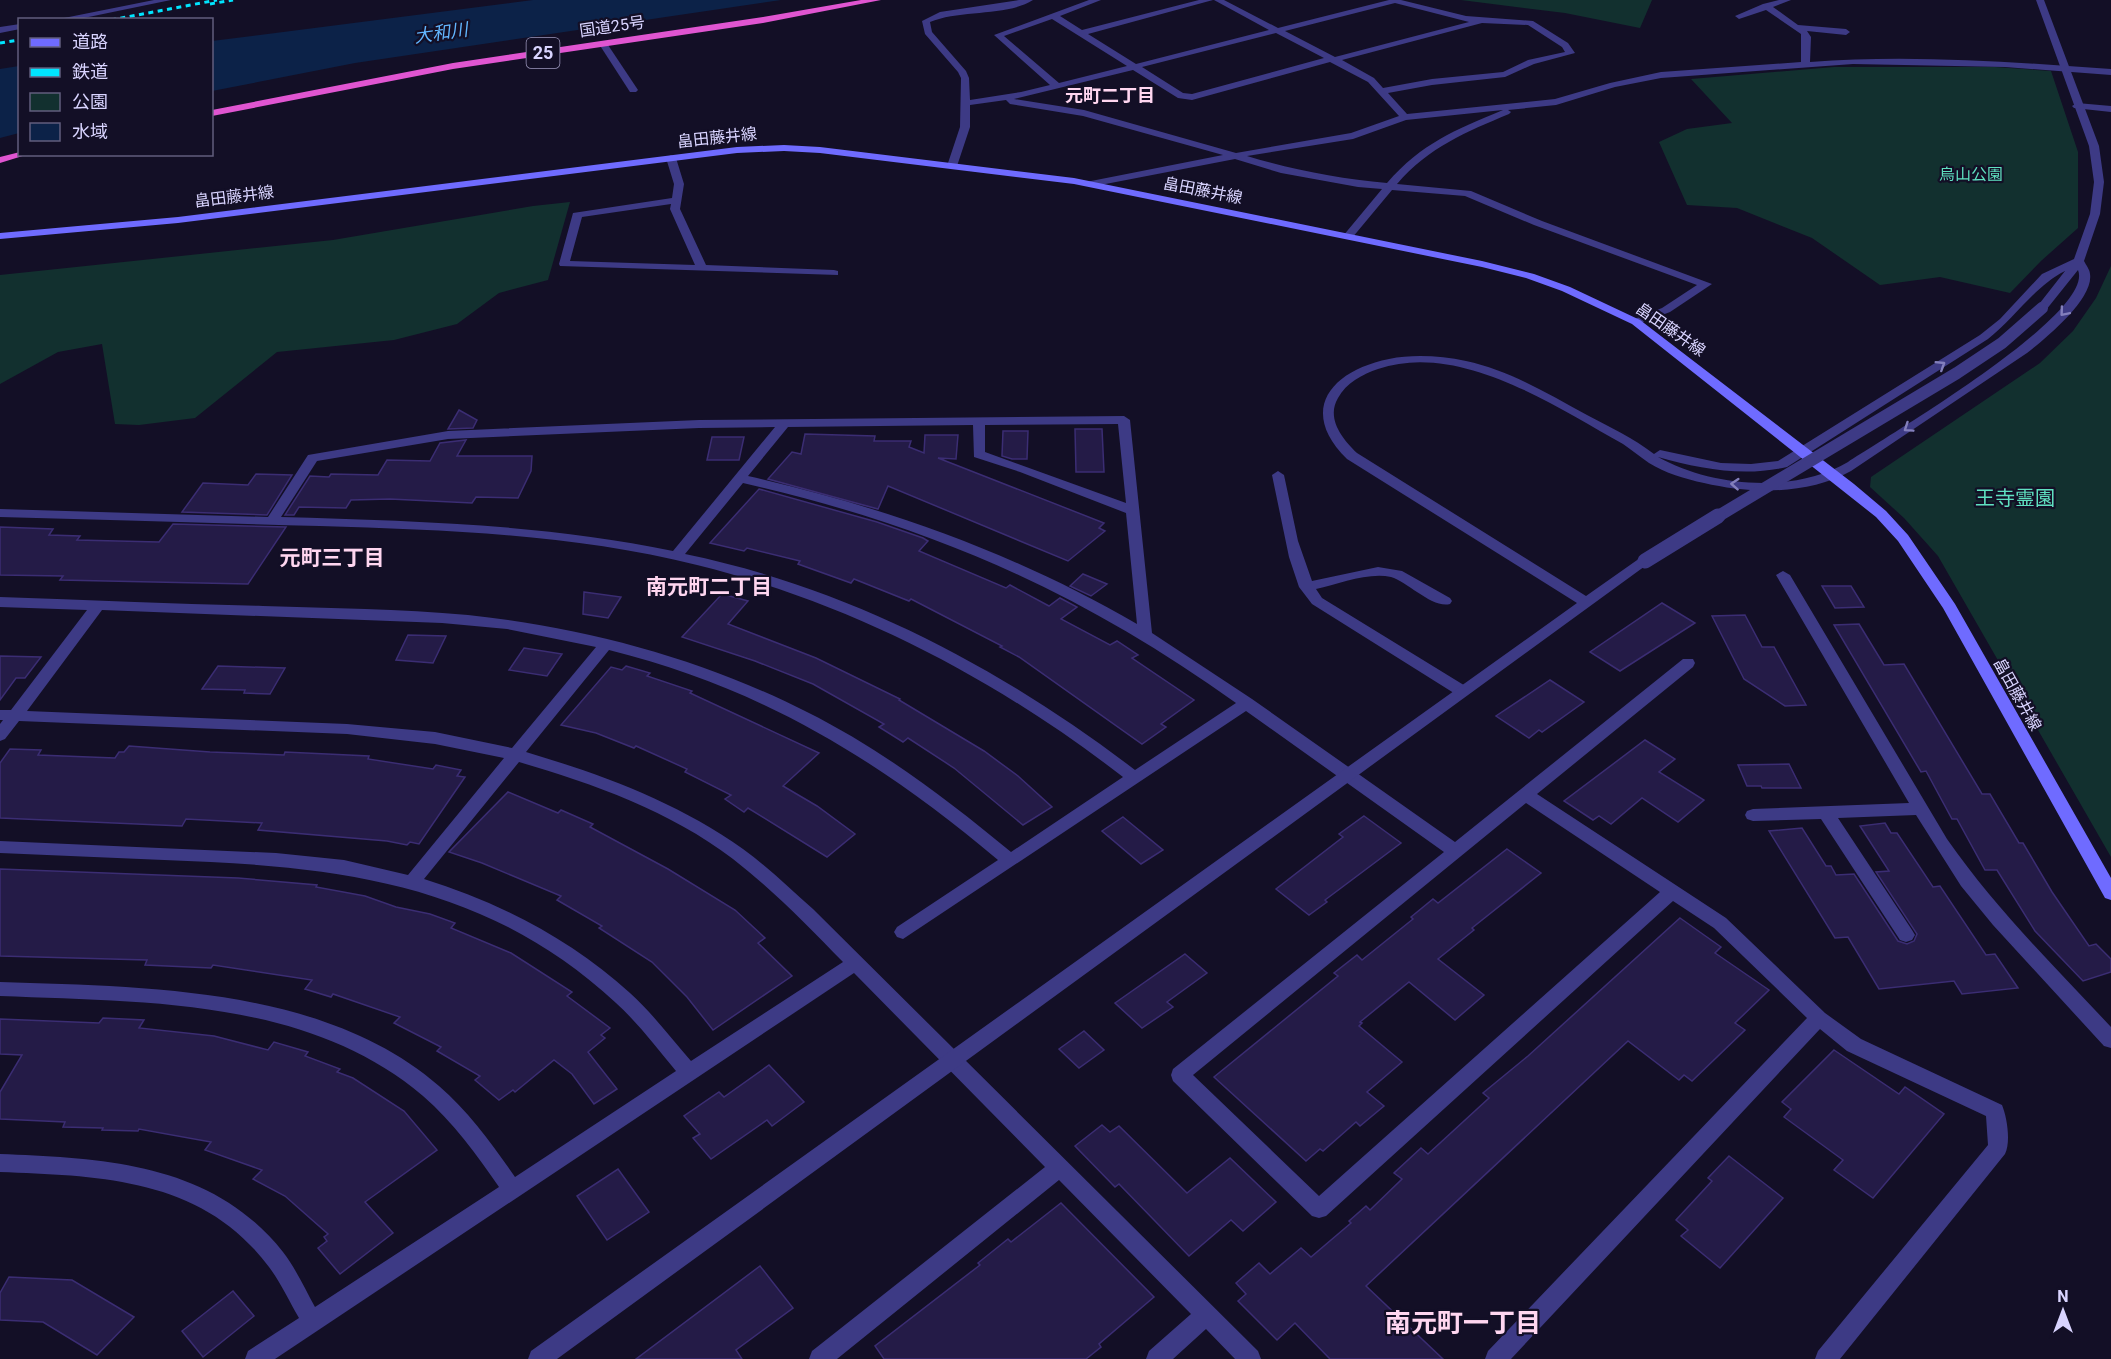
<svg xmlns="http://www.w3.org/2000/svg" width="2111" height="1359" viewBox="0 0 2111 1359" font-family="Roboto,'Noto Sans JP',sans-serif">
<rect width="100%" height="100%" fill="#130f26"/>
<!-- green -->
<g fill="#12302f">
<path d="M1461,0H1652L1640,28L1565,13Z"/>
<path d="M1834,67H1995L2051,71L2078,152V228L2041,261L2010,293L1940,277L1880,285L1812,238L1737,208L1687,205L1659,142L1687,129L1732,123L1691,79Z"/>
<path d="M570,202L548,280L499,293L457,324L394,340L277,352L195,418L139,425L115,424L102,344L58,352L0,384V275L333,240L533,206Z"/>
<path d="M2111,266V857L1938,556L1904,518L1870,487L1871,477L2040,363L2073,331L2096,298Z"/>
</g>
<!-- water -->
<g fill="#0c2248">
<path d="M533,0H781L355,63L212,91V41Z"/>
<path d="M19,66V133L0,138V69Z"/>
</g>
<!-- building -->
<g fill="#241b47" stroke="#3b2d73" stroke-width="1.5">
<path d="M459,410L477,420L473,428L448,429Z"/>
<path d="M1075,429H1102L1104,472H1076Z"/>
<path d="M1003,431H1028L1027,459H1012L1002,456Z"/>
<path d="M805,434L875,436L874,441H911L909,447L924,453L925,435H958L956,459L938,458L1104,523L1099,528L1105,531L1068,561L888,486L878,509L768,479L792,452L801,454Z"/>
<path d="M712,437H744L739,460H707Z"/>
<path d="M466,440L457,456H532L531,471L518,498L476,497L472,503L390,499L351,500L346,508L299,507L294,515H285L310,476L329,477L331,474L378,475L387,460L430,461L440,443Z"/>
<path d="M256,474L292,475L267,515L182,512L203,483L248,485Z"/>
<path d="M759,489L877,522L923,538L928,541L919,551L1006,588L1010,585L1049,606L1060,598L1077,607L1061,619L1110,645L1117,641L1138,655L1132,658L1194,700L1161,724L1166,727L1142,744L1019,657L1000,647L1002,646L911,599L909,601L854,579L851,583L798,564L800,561L747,548L744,551L710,543Z"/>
<path d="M173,524L286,527L248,584L60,580L63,576L0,575V527L53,529L49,535L80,536L77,540L159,542Z"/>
<path d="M1083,574L1107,584L1091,596L1070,586Z"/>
<path d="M1822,586H1851L1864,607L1835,608Z"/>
<path d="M584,592L621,597L608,618L583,614Z"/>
<path d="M722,594L748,601L728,624L816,658L900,699L899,700L984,751L1018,776L1052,807L1023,825L954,768L908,738L903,742L879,727L884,724L813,684L755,661L682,637Z"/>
<path d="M1662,603L1695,623L1620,671L1590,652Z"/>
<path d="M1745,615L1762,647H1774L1806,705L1785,706L1744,679L1712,616Z"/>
<path d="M1859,624L1884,665L1904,664L1982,794H1990L2019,843H2023L2052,892L2089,946L2096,944L2111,959V972L2083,981L2035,931L1997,870H1985L1957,819H1952L1926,771L1921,772L1834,625Z"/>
<path d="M408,635L446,636L433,663L396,660Z"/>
<path d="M524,648L562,654L547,676L509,670Z"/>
<path d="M0,656L41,657L25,678H16L0,700Z"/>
<path d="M218,666L285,668L270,694L244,693L245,690L202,689Z"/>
<path d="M626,666L650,673L647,676L692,691L690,693L819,753L783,786L817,806L855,834L827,857L748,808L744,812L725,799L731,795L685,772L687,769L636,746L634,748L596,733L561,725L611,667L622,670Z"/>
<path d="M1550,680L1584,702L1542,732L1539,730L1529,738L1496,716Z"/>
<path d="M1645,740L1675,759L1659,772L1704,800L1678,822L1642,798L1611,824L1599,816L1593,820L1564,801Z"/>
<path d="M129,746L210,752L284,755L285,752L369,756L368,759L433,769L436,765L461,770L457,776L465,777L419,844L410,842L407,845L387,841L258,830L262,823L186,819L182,826L0,818V763L10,749L41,750L38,755L115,758L119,752H124Z"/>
<path d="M1789,764L1801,788H1762L1761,786H1747L1738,765Z"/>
<path d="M508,792L558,813L561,810L593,824L590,827L668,869L735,910L765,938L758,943L792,976L713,1030L687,997L652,962L599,928L602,926L557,900L561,896L482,863L449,852Z"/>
<path d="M1364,816L1401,843L1325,900L1327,902L1309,915L1276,889L1343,837L1339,834Z"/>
<path d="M1123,817L1163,850L1141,864L1102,831Z"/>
<path d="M1885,823L1891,833H1897L1933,887L1940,886L1986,955L1995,954L2018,988L1962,994L1954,981L1879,989L1848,937L1835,938L1769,831L1802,828L1826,866H1831L1836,875L1854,874L1898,941L1907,944L1914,941L1917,934L1876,872L1889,871L1860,826Z"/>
<path d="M1507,849L1541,873L1472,928L1474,930L1438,959L1484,995L1455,1020L1409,982L1360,1022L1362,1023L1359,1026L1402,1062L1367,1092L1384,1106L1360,1126L1356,1122L1323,1151L1320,1149L1306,1161L1214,1077L1338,976L1334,973L1357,955L1362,960L1413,919L1411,917L1433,899L1438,903Z"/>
<path d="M0,869L238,878L317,885L316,887L365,896L396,907L430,914L455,923L451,928L511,953L572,992L567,996L610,1028L601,1035L605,1038L588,1052L617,1089L594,1104L572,1074L554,1060L515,1092L513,1090L499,1100L475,1080L480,1076L437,1051L441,1047L394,1023L400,1017L333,994L331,997L305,989L312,980L213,965L211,968L145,965L147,960L0,956Z"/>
<path d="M1680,918L1721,947L1715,953L1769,990L1735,1023L1745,1030L1692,1081L1684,1075L1679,1080L1628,1041L1366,1286L1443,1359H1330L1295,1323L1277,1340L1238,1301L1246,1294L1236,1283L1259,1263L1270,1274L1301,1248L1311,1257L1351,1223L1349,1221L1366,1206L1370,1210L1402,1179L1394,1173L1421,1148L1428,1154L1489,1098L1483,1093L1528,1056Z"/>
<path d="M1185,954L1207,973L1167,1002L1173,1007L1142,1028L1115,1003Z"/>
<path d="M103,1018L144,1020L139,1028L214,1036L268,1050L274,1042L308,1052L305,1056L340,1069L337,1072L353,1078L404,1111L437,1150L365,1202L393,1233L340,1274L318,1248L327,1241L324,1237L328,1234L285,1196L253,1179L262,1170L205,1150L211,1142L139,1129L138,1131L102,1130L103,1128L63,1127L65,1122L0,1119V1092L22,1055L0,1054V1019L99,1023Z"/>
<path d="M1084,1031L1104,1050L1079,1068L1059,1049Z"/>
<path d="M1834,1050L1899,1094L1905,1087L1944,1114L1873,1198L1834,1170L1843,1160L1784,1117L1791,1109L1782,1102Z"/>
<path d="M769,1065L804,1102L772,1126L767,1120L711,1159L693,1138L700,1134L684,1116L719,1092L724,1097Z"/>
<path d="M1102,1125L1110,1132L1119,1126L1187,1193L1230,1158L1276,1202L1243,1231L1231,1220L1189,1256L1119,1184L1115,1187L1075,1146Z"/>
<path d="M1729,1156L1783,1198L1720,1268L1681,1236L1688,1230L1676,1220L1712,1181L1708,1178Z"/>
<path d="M618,1169L649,1212L607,1240L577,1196Z"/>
<path d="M1061,1203L1154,1297L1099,1344L1101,1347L1086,1359H884L875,1346L980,1265L978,1263L1008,1239L1011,1242Z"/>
<path d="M760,1266L793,1308L736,1350L742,1359H636Z"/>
<path d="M9,1277L72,1280L134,1317L97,1355L43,1322L0,1320V1293Z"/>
<path d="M233,1291L254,1316L203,1357L182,1331Z"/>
</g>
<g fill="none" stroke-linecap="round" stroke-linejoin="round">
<!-- minor -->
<g fill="#3d3a85" fill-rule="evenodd">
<path d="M1019,0H1033C1006,17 961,9 930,22L932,32L966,71L969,78L970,100L1021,92L1050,85L994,35L1089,0H1101L1060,16L1082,30L1199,0H1213L1088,34L1136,64L1269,30L1214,0H1224L1278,28L1389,0H1401L1466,16L1533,21L1568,43L1575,53L1534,64L1505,77L1432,85L1388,93L1407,114L1555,99L1610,83L1661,72L1801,62V34L1766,10L1739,19L1735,16L1763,4L1779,0H1791L1773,7L1798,25L1846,29L1850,32L1846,35L1807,31L1811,37L1810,62C1910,54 2011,62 2111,69V75L2005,67L1853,64L1661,78L1615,87L1556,105L1508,110L1511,112L1509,114C1466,132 1429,147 1397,184L1471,191L1542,221L1712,284L1670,312L1636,325L1630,322L1632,320L1662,308L1697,285L1534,225L1465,196L1392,190L1352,238L1348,239L1343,236L1382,189L1358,187L1281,173L1235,159L1090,187L1085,184L1086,182L1223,155L1083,116L1010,104L1006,100L970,105V127L957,166L949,168L947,166L960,127L961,78L958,72L925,34L922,21L940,12ZM1395,3L1469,22L1335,57L1285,31ZM1052,19L1127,66L1059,83L1004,36ZM1482,23L1528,25L1562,47L1565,52L1528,60L1503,72L1432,79L1383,88L1374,78L1342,60ZM1276,33L1324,58L1192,94L1183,93L1142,67ZM1330,62L1368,82L1399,116L1351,133L1236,153L1084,110L1014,99L1133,70L1178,98L1192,100ZM1503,110C1455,130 1422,143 1387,183C1340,179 1293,170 1247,156L1353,139L1406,120Z"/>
<path d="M600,42H606L638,90L636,92H630L599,44Z"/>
<path d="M2077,103L2111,106V112L2074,108L2072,106Z"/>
<path d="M671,155L676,158L684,184L680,209L706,265L834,270L838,271V275L560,266L559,264L573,213L672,198L674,184L666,158ZM671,204L670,209L695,265L570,261L582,217Z"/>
<path d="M1124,416L1130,420L1152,633L1252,699L1455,842L1683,659H1693L1695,663L1693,667L1537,794L1726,918L1825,1013L1861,1039L2002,1105C2007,1117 2011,1142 2005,1154L1840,1359H1815L1818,1351L1988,1145L1986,1116L1847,1051L1820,1029L1511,1359H1485L1488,1351L1807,1018L1714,928L1673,901L1326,1216L1319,1218L1312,1216L1173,1081L1171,1075L1173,1069L1444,852L1246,711L903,939L897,937L894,932L897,927L998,860C879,760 762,688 609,650L526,752C603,775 677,802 743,849C768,867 790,889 813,909L1258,1351L1261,1359H1235L1206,1329L1173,1359H1146L1149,1351L1191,1314L1059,1180L837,1359H809L812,1351L1045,1167L854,973L275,1359H245L248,1351L299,1318C289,1301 281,1283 269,1267C203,1178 101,1176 0,1172V1154C104,1158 213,1163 283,1252C296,1269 305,1289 315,1307L499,1187C477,1155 453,1122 423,1096C308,998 143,1002 0,996V982C143,987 324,986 439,1086C469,1112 492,1144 515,1177L676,1071C657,1048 638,1023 616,1003C484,881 335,866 164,860C109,858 55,855 0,853V841L276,853L344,860L408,875L504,758L435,744L347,734L19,721L5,739L0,741V724L3,720H0V710H11L87,610L0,607V597C88,600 175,604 263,606C331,608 400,609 468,615C584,627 703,659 807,712C881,749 947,799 1011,852L1123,777C996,679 854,604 697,565C574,534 446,530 320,526C213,523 107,520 0,517V509L268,517L308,455L448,431L699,420ZM1118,424L1126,503L985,452V425ZM973,425L974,457L1020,472L1126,513L1137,624C1015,553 885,507 748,476L788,427ZM775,427L673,551C544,524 413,521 281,517L317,461L448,439L699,428ZM743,483C931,526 1079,591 1236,703L1135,770C1002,668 850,588 685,554ZM102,610L442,623L507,629L596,647L512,748L435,732L347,724L27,711ZM519,762C594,784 670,811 733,859C773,890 808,926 843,962L691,1061C671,1038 653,1014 630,993C572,940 499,902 424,879ZM1526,803L1660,892L1319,1196L1193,1075Z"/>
<path d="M1278,471L1284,475L1298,541L1312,581L1378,567L1402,571L1450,598L1452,601L1450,604C1433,609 1408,582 1391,577C1368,572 1339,584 1316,589L1322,598L1467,687L1470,691L1467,695H1457L1312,604L1299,587L1289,557L1272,475Z"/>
<path d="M1783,571L1790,575L1947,839C1995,908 2054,966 2111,1027V1048L2104,1046L1993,925L1961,886L1916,815L1838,818L1912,930L1915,935L1912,940L1906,942L1900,940L1821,819L1753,821L1747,819L1745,815L1747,811L1753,809L1909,803L1776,575Z"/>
</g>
<!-- tertiary -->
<g fill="#3d3a85" fill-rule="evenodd">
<path d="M154,0H171L74,20H54Z"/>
<path d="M2036,0H2044L2099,146L2104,182L2100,214L2084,261C2086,265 2090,270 2090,274C2094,299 2045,339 2027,353L1851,471C1808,495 1751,494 1704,483C1685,479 1665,473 1649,463C1640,457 1632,450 1623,444C1555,406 1459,341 1378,369C1363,374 1346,383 1338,398C1326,418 1342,439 1357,453L1586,596L1640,558L1645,557L1652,561L557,1359H528L531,1351L1577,603L1347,459C1298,411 1330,371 1389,359C1414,354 1441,356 1466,361C1509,370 1548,394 1587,415C1610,427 1633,438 1654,454L1660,450L1721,463L1751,464L1778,461L1980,335L2000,319L2042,274L2074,259L2090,214L2094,182L2089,146ZM2078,270C2096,314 1884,438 1848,462C1794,494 1712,487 1658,457C1700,469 1744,477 1787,467L1988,339C2014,319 2036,285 2065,271L2036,308L2042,311L2046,310Z"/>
<path d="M20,24V29L0,33V27Z"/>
</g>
<!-- secondary -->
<path fill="#6f6bff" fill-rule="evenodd" d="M784,145L820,147L1074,178L1482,261L1534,274L1570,287L1640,320L1854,484L1886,511L1908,535L1955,604L2111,878V900L2105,898L1943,608L1898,541L1876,517L1632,324L1562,291L1526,278L1482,267L1074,184L820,153L784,151L737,153L178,223L0,239V233L178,217L737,147Z"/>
<!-- trunk -->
<g fill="#e055d1" fill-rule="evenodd">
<path d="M861,0H881L763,23L453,69L212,116V110L453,63L763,17Z"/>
<path d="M20,152V154H29L0,163V157Z"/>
</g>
<!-- rail -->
<g stroke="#00e5ff" stroke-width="3" stroke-dasharray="5 4.5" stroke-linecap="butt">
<path d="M210,4L233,0"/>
<path d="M111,20L217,0"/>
<path d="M0,43L20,40"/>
</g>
<!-- tertiary-bridge-far1 -->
<path stroke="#3d3a85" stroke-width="12" d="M1715,518L1957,373L2002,343L2042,308"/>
<!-- tertiary-bridge -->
<path stroke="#3d3a85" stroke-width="15" d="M1645,561L1718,516"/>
</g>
<!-- one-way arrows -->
<defs><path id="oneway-chevron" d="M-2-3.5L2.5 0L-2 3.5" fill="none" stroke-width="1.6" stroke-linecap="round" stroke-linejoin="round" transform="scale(1.5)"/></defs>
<g stroke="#837fbc">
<use href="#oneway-chevron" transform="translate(2064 312) rotate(130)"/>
<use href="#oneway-chevron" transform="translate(1941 365) rotate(-32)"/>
<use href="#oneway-chevron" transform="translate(1908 428) rotate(146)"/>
<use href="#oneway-chevron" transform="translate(1735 484) rotate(-176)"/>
</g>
<g text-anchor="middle" stroke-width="4.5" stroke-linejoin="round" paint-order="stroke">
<!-- far-street labels -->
<g font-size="16" fill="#d9d4ff" stroke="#130f26">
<text transform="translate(612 26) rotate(-8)" y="6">国道25号</text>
<text transform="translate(717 137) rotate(-6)" y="6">畠田藤井線</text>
<text transform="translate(1203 190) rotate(11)" y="6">畠田藤井線</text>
<text transform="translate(234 196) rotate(-7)" y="6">畠田藤井線</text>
<text transform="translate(1671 329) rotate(35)" y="6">畠田藤井線</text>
<text transform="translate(2018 694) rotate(61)" y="6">畠田藤井線</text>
</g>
<!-- far-park labels -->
<g font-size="16" fill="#5fe0c0" stroke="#130f26">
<text x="1971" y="180">烏山公園</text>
</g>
<!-- far-water labels -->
<g font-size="18" font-style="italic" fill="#62b6ff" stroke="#130f26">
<text transform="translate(441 33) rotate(-8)" y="6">大和川</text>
</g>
<!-- shield labels -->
<rect fill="#130f26" stroke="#9e99be" stroke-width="1.5" x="526.5" y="38" width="33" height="30" rx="4.5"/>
<g font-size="18" font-weight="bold" fill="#d9d4ff">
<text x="543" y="59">25</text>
</g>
<!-- far-neighbourhood labels -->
<g font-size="18" font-weight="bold" fill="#ffd6f0" stroke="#130f26">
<text x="1110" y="102">元町二丁目</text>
</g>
<!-- park labels -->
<g font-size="20" fill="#5fe0c0" stroke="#130f26">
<text x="2015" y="505">王寺霊園</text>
</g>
<!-- neighbourhood labels -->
<g font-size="21" font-weight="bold" fill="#ffd6f0" stroke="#130f26">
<text x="332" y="565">元町三丁目</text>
<text x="709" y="594">南元町二丁目</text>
</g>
<!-- near-neighbourhood labels -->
<g font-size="26" font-weight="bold" fill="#ffd6f0" stroke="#130f26">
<text x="1463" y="1332">南元町一丁目</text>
</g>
</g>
<!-- legend -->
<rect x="18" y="18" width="195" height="138" fill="#130f26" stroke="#625e7d" stroke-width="1.5"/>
<rect x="30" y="38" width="30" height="9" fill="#6f6bff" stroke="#625e7d" stroke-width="1.5"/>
<text x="72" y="48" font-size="18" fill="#d9d4ff">道路</text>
<rect x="30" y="68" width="30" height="9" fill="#00e5ff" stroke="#625e7d" stroke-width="1.5"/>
<text x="72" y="78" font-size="18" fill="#d9d4ff">鉄道</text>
<rect x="30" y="93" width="30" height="18" fill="#12302f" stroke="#625e7d" stroke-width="1.5"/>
<text x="72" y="108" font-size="18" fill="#d9d4ff">公園</text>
<rect x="30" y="123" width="30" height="18" fill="#0c2248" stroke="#625e7d" stroke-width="1.5"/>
<text x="72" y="138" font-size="18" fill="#d9d4ff">水域</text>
<!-- north arrow -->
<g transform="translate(2063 1311)" stroke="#130f26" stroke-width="4.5" paint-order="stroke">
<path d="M0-4.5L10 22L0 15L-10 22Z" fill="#d9d4ff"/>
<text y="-9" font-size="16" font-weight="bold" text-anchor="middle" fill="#d9d4ff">N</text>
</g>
</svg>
